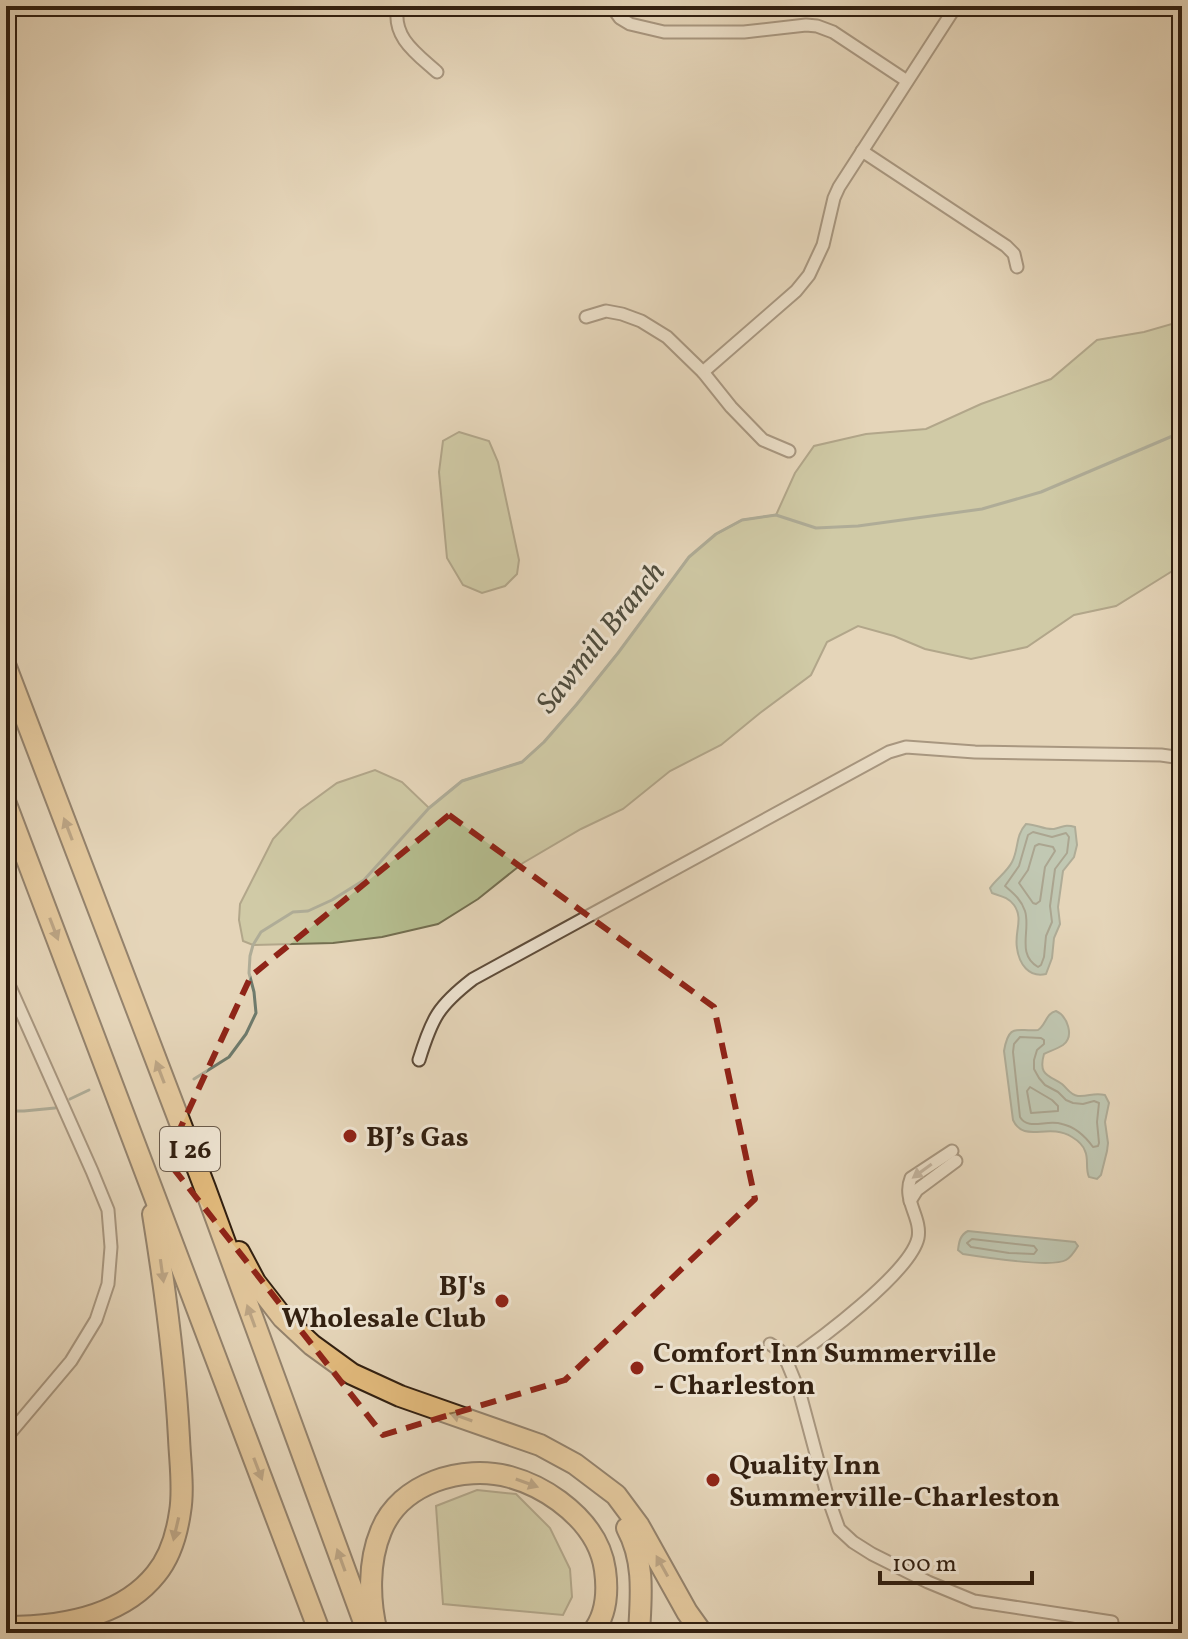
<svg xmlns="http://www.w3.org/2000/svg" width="1188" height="1639" viewBox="0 0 1188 1639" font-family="Vollkorn,serif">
<rect width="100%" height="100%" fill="#e5d5b9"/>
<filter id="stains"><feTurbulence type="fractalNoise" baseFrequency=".0025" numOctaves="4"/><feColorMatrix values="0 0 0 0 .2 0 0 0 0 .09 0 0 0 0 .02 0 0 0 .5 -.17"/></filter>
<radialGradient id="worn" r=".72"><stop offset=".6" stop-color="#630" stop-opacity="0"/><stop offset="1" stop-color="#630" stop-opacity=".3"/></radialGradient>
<!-- green -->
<g fill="#b5bd8f" stroke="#736e50" stroke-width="2">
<path d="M1182,321V565L1116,606L1074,615L1027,647L971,659L925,649L894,636L858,626L827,642L811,675L760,713L721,745L670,771L623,809L581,829L523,863L478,899L438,924L382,937L333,943L253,945L243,941L239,920L240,904L273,839L300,810L337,783L375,770L402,782L429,808L462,781L522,762L544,742L577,704L618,653L689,557L716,534L742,520L776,515L795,473L814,446L866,434L926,429L981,404L1051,379L1097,340L1144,332Z"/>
<path d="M459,432L489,441L498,462L519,560L517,574L505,586L482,593L463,585L447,558L439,472L443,441Z"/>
<path d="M477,1490L516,1494L550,1528L570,1569L572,1597L563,1615L443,1604L436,1506Z"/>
</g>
<!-- water -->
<g fill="#96b9ab" stroke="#6e7b6d" stroke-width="2">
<path d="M1026,824C1035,824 1045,830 1054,829C1063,827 1065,824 1075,827L1077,845L1074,857L1063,871L1058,907L1060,924L1054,938L1052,958L1046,974C1029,978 1019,964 1017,948C1014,932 1024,919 1014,905C1008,897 1000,896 992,893L990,888C996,879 1007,872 1012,862C1019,849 1015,836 1026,824Z"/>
<path d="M1056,1011C1067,1016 1075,1036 1063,1045C1057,1049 1050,1051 1044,1054C1038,1075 1048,1075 1062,1084C1068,1089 1070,1095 1078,1096C1089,1097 1093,1092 1105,1095L1109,1103L1105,1122L1108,1143L1107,1151L1101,1175L1097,1179L1089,1177C1085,1168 1089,1159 1085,1151C1083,1145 1077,1140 1072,1137C1048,1122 1024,1144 1013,1120L1004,1051C1009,1022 1017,1032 1038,1030C1046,1025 1046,1013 1056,1011Z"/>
<path d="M968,1231L1075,1242L1078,1246C1075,1251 1071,1257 1066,1260C1052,1268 982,1257 963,1254L958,1250C959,1242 960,1235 968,1231Z"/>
</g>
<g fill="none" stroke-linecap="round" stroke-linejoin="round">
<!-- shore -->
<g stroke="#646c5e" stroke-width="2">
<path d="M1033,832L1052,837L1066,833L1069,837L1067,853L1055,869L1050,906L1052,922L1046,936L1044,957L1041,965L1038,967C1016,954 1031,930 1025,911C1021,899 1013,893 1005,886L1019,866L1028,835Z"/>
<path d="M1039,844L1053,847L1055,851L1045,867L1040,901L1036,904L1033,903L1019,883L1028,870L1035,846Z"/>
<path d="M1020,1037L1041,1038L1044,1040V1044L1037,1050L1034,1060V1069L1039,1078L1045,1085L1058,1092L1066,1100L1073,1103L1083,1104L1094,1101L1099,1103L1097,1122L1099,1143L1098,1146L1093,1147C1085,1136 1076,1127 1062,1124C1047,1119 1028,1131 1020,1117L1013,1052L1014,1044Z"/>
<path d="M1030,1087L1052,1100L1058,1106V1111L1031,1113L1027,1091Z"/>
<path d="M972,1239L1034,1246L1037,1250L1034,1254L1009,1253L971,1247L967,1243Z"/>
</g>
<!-- stream -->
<g stroke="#6e7b6d" stroke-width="3">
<path d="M194,1079L229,1057L246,1034L256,1013L254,992L249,973L250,956L253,945L261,932L293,912L308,911L332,900L364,880L429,808L462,781L522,762L544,742L577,704L618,653L689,557L716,534L742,520L776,515L816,528L858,526L982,509L1041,492L1182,432"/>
<path d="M70,1099L89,1090"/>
<path d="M6,1111H24L55,1108"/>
</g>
<!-- minor casing -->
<g stroke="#5e4c3a" stroke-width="15">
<g id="minor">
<path d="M398,6C391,37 417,54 437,72"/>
<path d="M612,7L620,18L630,24L664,32H744L806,25L817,26L833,32L907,81"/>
<path d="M862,151L1006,246L1014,254L1017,267"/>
<path d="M586,317L606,311L622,314L641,321L667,337L703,372L796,291L809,275L823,245L834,198L839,187L956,6"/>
<path d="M703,372L731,407L763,440L789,451"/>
<path d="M6,978L92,1171L108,1210L111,1247L108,1284L96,1320L71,1361L6,1438"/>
<path d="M419,1060C432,1018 438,1006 473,979L889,752L906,747L975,752L1161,755L1182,758"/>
<path d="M910,1201L917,1190L956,1161"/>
<path d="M770,1344L779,1350L787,1362L800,1394L827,1495L839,1529L853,1542L872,1554L928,1582L974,1601L1112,1622L1111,1633"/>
<path d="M787,1362C818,1341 910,1273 918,1238C922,1217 902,1200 911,1178L952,1151"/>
<path d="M1082,1633L1086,1618"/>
</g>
</g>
<!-- motorway casing -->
<g stroke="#311f10" stroke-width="24">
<g id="motorway">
<path d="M6,667L205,1188L368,1633"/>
<path d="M6,804L320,1633"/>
<path d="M239,1252L255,1282L283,1318L312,1345L352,1374L400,1396L540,1445L575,1464L616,1495L639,1526L687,1612L702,1633"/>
<path d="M627,1528C645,1561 641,1597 639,1633"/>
<path d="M6,1627C59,1627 121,1618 156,1574C170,1557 177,1533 180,1512C184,1489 180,1462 179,1438C175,1363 165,1288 153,1214"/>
<path d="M377,1633C369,1601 368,1562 381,1531C400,1483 463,1464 510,1477C528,1482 544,1490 559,1501C582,1518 601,1541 605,1570C608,1592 607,1615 592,1633"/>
</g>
</g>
<!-- minor -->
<use href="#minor" stroke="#eee4d2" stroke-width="11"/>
<!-- motorway -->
<use href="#motorway" stroke="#e2ba7c" stroke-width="20"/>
</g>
<!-- one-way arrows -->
<defs><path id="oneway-solid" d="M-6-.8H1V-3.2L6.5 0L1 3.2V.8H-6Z" transform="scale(2)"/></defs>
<g fill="#8a6c46">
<use href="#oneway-solid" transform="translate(68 829) rotate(-111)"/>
<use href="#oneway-solid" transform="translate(54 929) rotate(69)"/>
<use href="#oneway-solid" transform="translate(160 1072) rotate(-111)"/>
<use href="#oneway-solid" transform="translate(162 1271) rotate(82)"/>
<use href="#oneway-solid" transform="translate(251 1316) rotate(-110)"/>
<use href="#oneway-solid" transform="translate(461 1417) rotate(-161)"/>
<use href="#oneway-solid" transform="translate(258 1469) rotate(69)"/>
<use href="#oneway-solid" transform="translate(527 1483) rotate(20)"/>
<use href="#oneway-solid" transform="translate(176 1529) rotate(103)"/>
<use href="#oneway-solid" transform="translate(341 1560) rotate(-110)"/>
<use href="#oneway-solid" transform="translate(662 1566) rotate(-119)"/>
</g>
<use fill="#998b7b" href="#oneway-solid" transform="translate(922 1171) rotate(144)"/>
<!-- marked area -->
<path d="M0 0H1188V1639H0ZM449,815L714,1007L755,1199L565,1380L383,1435L166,1159L251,976Z" fill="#e5d5b9" fill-opacity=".55" fill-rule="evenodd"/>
<path fill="none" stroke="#8f2418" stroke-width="6" stroke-dasharray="16 10" stroke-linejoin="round" d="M449,815L714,1007L755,1199L565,1380L383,1435L166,1159L251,976Z"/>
<!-- markers -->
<g fill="#8f2418" stroke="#eee4d2" stroke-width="3">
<circle cx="350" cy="1136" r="8"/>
<circle cx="502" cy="1301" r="8"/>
<circle cx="637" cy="1368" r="8"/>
<circle cx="713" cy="1480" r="8"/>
</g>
<g text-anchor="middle" stroke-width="6" stroke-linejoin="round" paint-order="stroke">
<!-- shield labels -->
<rect fill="#eee4d2" stroke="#6a5a4a" stroke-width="2" x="160" y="1127" width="60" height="44" rx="6"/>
<g font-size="26" font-weight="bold" fill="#311f10">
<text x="190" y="1158">I 26</text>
</g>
<!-- poi labels -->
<g font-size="28" font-weight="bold" fill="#311f10" stroke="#eee4d2" text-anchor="start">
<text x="366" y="1146">BJ’s Gas</text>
<text x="486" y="1295" text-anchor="end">BJ's<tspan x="486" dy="32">Wholesale Club</tspan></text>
<text x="653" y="1362">Comfort Inn Summerville<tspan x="653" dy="32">- Charleston</tspan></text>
<text x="729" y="1474">Quality Inn<tspan x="729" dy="32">Summerville-Charleston</tspan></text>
</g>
<!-- water labels -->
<g font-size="30" font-style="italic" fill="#4f4d3e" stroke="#eee4d2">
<text transform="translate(600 637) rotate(-51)" y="10">Sawmill Branch</text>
</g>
</g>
<!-- margin -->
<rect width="1188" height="1639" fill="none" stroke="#e5d5b9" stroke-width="32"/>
<rect x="8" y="8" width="1172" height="1623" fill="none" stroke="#311f10" stroke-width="4"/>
<rect x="16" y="16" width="1156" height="1607" fill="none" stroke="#311f10" stroke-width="2"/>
<!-- scale -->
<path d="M880 1571v12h152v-12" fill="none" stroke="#311f10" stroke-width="4"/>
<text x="892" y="1571" font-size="24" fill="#311f10" stroke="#eee4d2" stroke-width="6" paint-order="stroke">100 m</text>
<rect width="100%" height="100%" filter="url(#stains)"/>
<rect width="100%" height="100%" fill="url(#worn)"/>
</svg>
